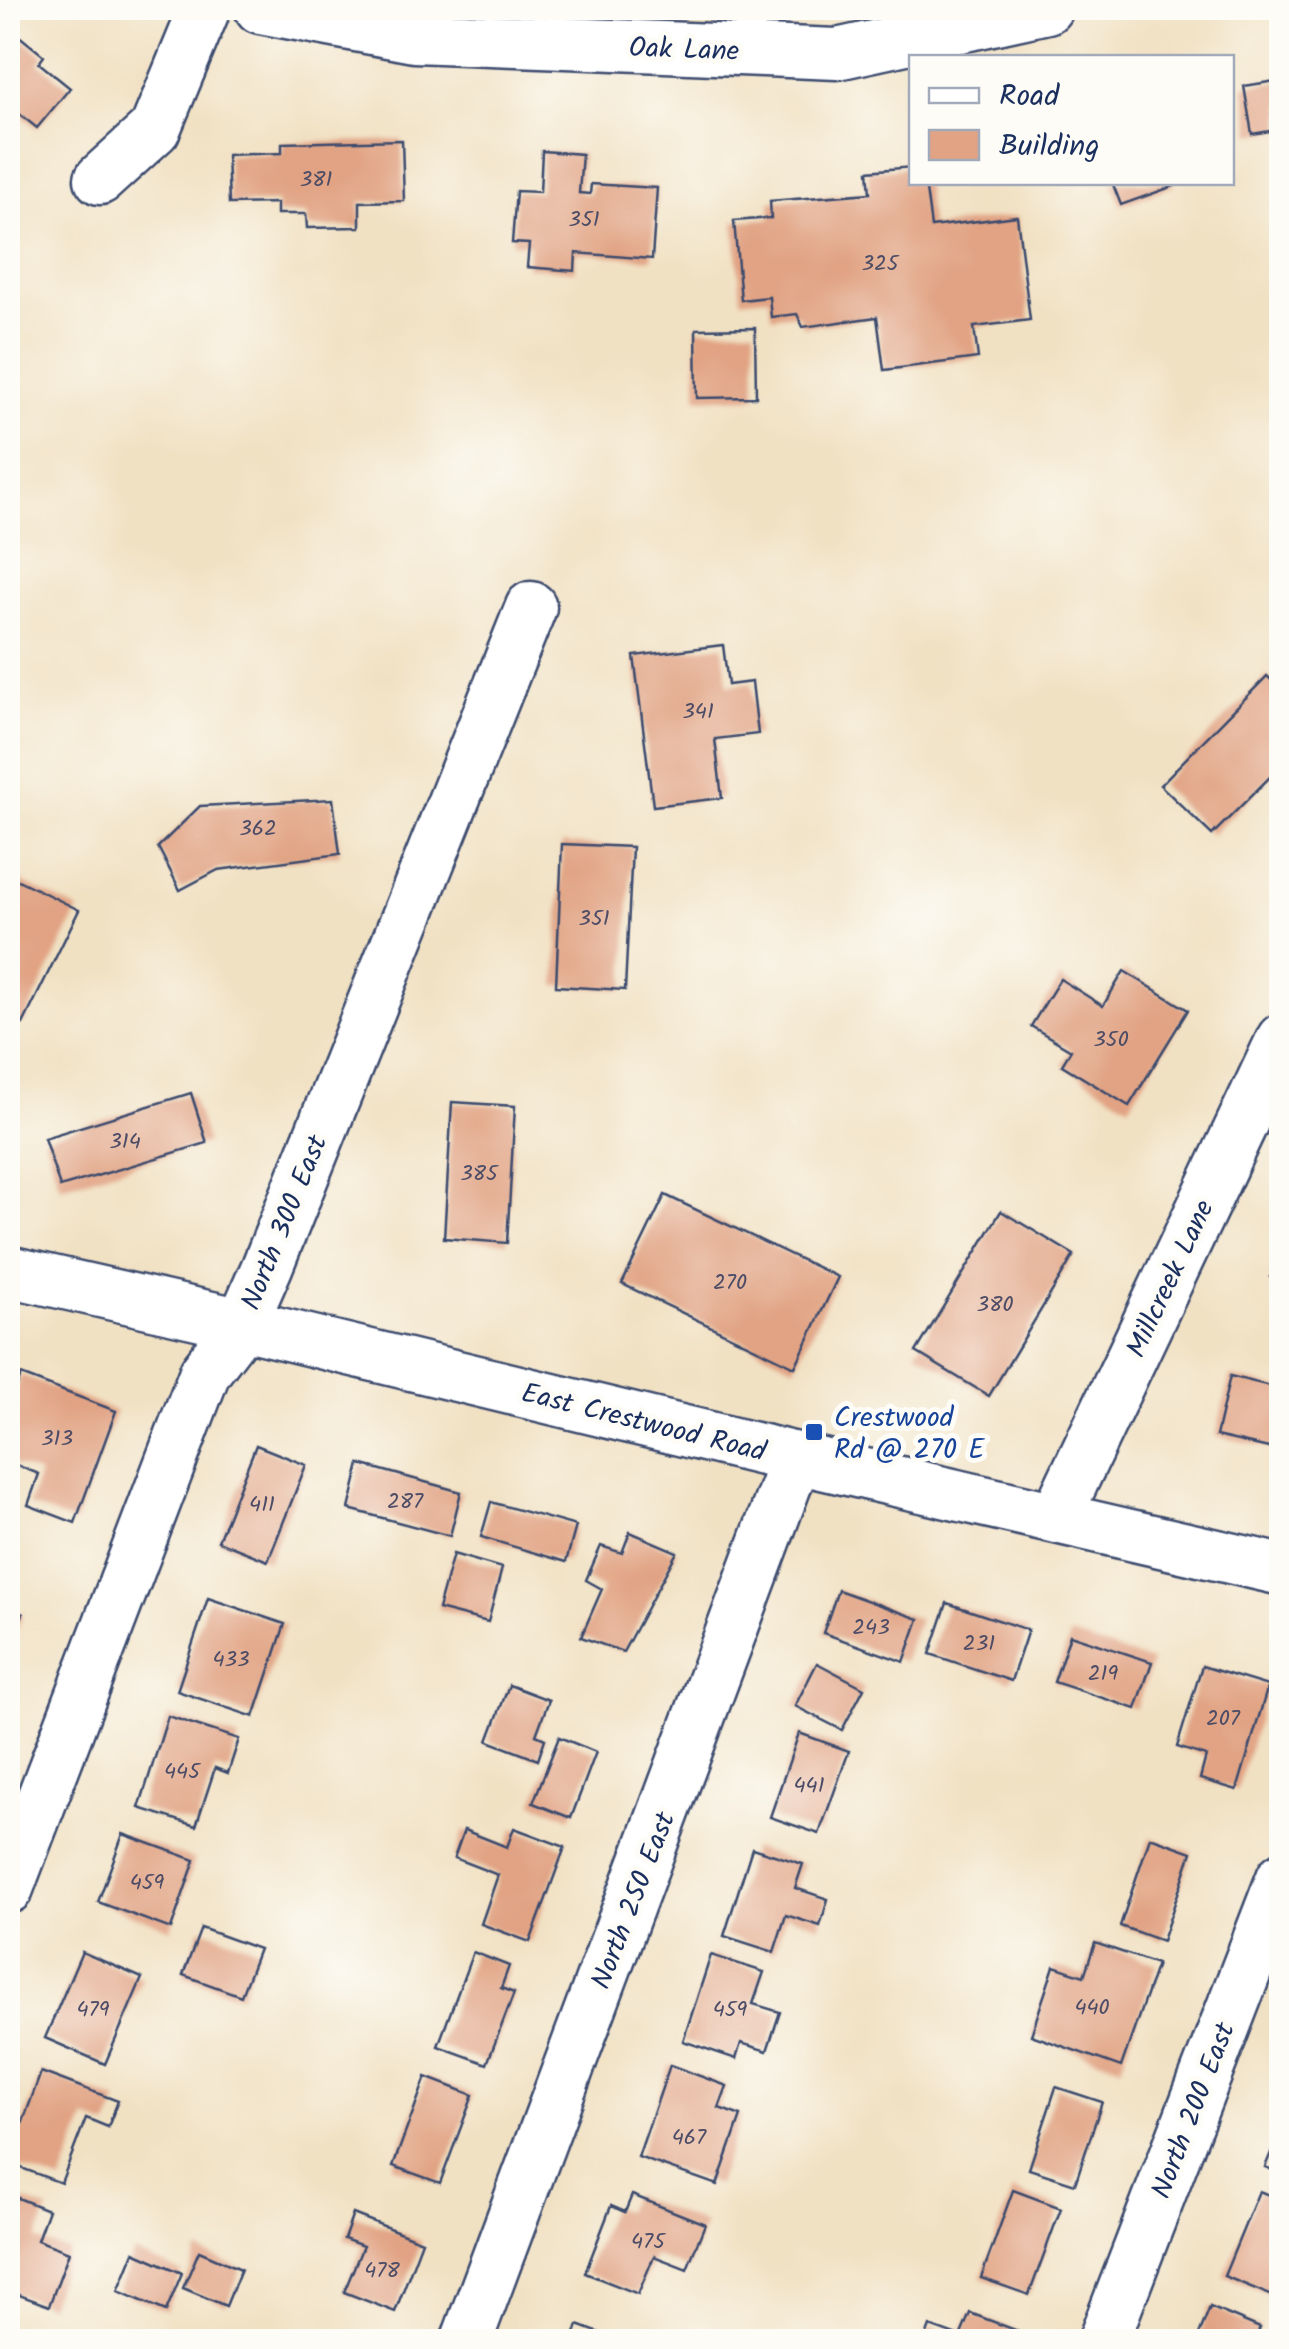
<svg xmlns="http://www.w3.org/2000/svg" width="1289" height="2349" viewBox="0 0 1289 2349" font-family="Kalam,sans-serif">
<rect width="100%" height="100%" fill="#fdfcf7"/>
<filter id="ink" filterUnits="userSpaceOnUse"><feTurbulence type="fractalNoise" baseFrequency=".01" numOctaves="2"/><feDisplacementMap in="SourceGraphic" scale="20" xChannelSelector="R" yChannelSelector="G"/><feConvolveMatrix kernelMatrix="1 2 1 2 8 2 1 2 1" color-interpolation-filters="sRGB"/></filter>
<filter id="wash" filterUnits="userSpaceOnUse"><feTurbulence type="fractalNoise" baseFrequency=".0048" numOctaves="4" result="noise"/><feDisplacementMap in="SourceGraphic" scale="40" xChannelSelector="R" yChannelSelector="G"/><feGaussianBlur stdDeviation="2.25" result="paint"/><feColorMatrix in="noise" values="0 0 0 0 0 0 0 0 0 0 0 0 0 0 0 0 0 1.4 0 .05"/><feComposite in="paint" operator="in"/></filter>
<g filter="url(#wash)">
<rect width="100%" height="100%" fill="#f1e1c3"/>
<g id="blocks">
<!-- building -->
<g fill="#e1a383">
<path d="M8,27L44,56L39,63L70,88L37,128L8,105Z"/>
<path d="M1282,80V129L1252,134L1244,86Z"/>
<path d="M402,140L404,201L360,202V227L307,228L306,214H277V203L229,204L227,155L282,153V143Z"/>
<path d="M542,151L582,154L579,193L590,194L591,184L657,188L652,259L576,253L575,271L527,267L529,244L512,243L516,191L540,192Z"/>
<path d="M912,167V182H925L931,227L1017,216L1030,320L974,327L978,358L884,370L877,317L803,327L797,314L771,317L769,297L741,300L734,221L771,218L770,201L870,193L868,171Z"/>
<path d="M1112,182H1172L1174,186L1121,205Z"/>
<path d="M755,328L756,397L697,398L696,329Z"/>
<path d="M723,645L728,685L752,682L758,734L715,739L722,798L653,806L634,656Z"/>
<path d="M1267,676L1282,690V765L1212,835L1160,785Z"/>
<path d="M333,799L340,854L218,870L180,890L158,847L200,806Z"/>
<path d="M562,844L632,847L625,990L556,986Z"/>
<path d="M8,875L79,910L23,1024L8,1016Z"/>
<path d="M1124,971L1188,1010L1129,1106L1062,1065L1071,1050L1031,1026L1060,979L1103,1006Z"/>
<path d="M191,1093L207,1143L60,1187L44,1138Z"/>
<path d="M452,1102L515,1106L507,1243L444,1238Z"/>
<path d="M665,1195L838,1277L795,1367L622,1284Z"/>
<path d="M1001,1211L1074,1255L989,1396L916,1352Z"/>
<path d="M1282,1252V1282L1270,1277Z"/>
<path d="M21,1375L116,1411L75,1523L28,1505L39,1474L8,1462V1411Z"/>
<path d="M1230,1376L1282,1389V1451L1216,1436Z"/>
<path d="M256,1445L306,1465L268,1561L218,1541Z"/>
<path d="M360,1464L461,1492L450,1536L349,1509Z"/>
<path d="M491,1502L576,1526L566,1562L481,1537Z"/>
<path d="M630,1532L677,1552L623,1652L581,1637L602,1589L586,1580L601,1546L622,1553Z"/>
<path d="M453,1554L502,1568L488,1622L438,1609Z"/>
<path d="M838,1590L919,1619L904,1662L823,1633Z"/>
<path d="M208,1598L285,1624L254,1717L177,1691Z"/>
<path d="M947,1603L1028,1630L1011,1681L930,1654Z"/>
<path d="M8,1608L23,1614L8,1651Z"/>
<path d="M1070,1635L1152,1662L1136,1709L1054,1682Z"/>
<path d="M817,1663L864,1688L842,1730L795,1706Z"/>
<path d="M1202,1666L1268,1686L1237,1790L1200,1779L1206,1756L1177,1747Z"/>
<path d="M509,1685L549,1700L536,1735L545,1739L538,1760L488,1741Z"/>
<path d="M168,1716L239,1739L228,1773L215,1768L196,1826L139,1808Z"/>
<path d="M799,1733L849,1751L819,1834L770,1817Z"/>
<path d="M559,1737L596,1752L571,1818L533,1803Z"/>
<path d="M514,1828L565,1847L530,1942L481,1924L498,1875L454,1858L464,1830L507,1847Z"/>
<path d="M123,1834L195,1860L171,1929L98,1902Z"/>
<path d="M1150,1837L1192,1852L1162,1941L1120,1926Z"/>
<path d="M752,1848L803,1864L795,1888L828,1899L820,1926L786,1915L774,1952L724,1936Z"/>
<path d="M201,1928L259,1949L241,1996L183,1975Z"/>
<path d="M1095,1943L1157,1964L1121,2067L1031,2035L1054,1966L1084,1976Z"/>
<path d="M82,1952L142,1978L105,2064L45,2038Z"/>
<path d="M473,1952L509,1966L501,1988L514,1993L487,2064L438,2046Z"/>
<path d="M711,1955L764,1972L753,2004L780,2012L767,2051L741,2043L736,2059L683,2041Z"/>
<path d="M670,2065L727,2086L719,2108L741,2116L717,2185L638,2157Z"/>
<path d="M41,2072L118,2101L108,2127L86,2118L61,2183L8,2163Z"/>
<path d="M426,2077L473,2095L440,2183L393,2166Z"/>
<path d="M1056,2087L1102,2102L1075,2184L1029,2169Z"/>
<path d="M1281,2129H1282V2174L1265,2167Z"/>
<path d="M1013,2190L1061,2208L1029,2295L981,2278Z"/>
<path d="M1259,2191L1282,2200V2281L1275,2297L1224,2276Z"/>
<path d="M8,2194L48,2210L37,2240L69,2252L49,2306L8,2291Z"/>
<path d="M632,2195L705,2224L687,2269L654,2256L638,2294L585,2273L611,2206L625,2212Z"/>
<path d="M353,2214L422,2241L395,2312L344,2292L363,2246L344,2239Z"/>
<path d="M199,2251L241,2269L226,2306L183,2288Z"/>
<path d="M134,2252L182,2273L166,2311L118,2291Z"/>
<path d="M1210,2307L1260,2328L1254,2342H1196Z"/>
<path d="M970,2313L1018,2331L1014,2342H924L930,2326L960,2337Z"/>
<path d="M578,2325L621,2341V2342H572Z"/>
<path d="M271,2331L297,2341V2342H267Z"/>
</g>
</g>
</g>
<g filter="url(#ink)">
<use href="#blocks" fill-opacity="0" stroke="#3b4a6d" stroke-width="2.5"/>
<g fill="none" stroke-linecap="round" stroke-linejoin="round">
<!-- minor casing -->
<g stroke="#3b4a6d" stroke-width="55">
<g id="minor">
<path d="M260,8L414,37L837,54L1047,8"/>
<path d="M100,179L155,129L205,8"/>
<path d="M8,1271L242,1324L796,1458L1282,1570"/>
<path d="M1056,1517L1282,1039"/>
<path d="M8,1888L205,1372L242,1324L267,1267L531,607"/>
<path d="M466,2342L796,1458"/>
<path d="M1103,2342L1282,1878"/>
</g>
</g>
<!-- minor -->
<use href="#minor" stroke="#fff" stroke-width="50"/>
</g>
</g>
<!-- markers -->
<rect fill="#1a4fb4" stroke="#fdfcf7" stroke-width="4" x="804" y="1422" width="20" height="20" rx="5"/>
<g text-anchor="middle" stroke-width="10" stroke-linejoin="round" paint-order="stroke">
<!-- number labels -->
<g font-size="22" fill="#4c4c67">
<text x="316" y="186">381</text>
<text x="584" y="226">351</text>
<text x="880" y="270">325</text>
<text x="698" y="718">341</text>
<text x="258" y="835">362</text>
<text x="594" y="925">351</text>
<text x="1111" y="1046">350</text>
<text x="125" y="1148">314</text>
<text x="479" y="1180">385</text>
<text x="730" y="1289">270</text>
<text x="995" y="1311">380</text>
<text x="57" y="1445">313</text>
<text x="405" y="1508">287</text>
<text x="262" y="1511">411</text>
<text x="871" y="1634">243</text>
<text x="979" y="1650">231</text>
<text x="231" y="1666">433</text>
<text x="1103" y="1680">219</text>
<text x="1223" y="1725">207</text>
<text x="182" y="1778">445</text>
<text x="809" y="1792">441</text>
<text x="147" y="1889">459</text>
<text x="1092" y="2014">440</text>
<text x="93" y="2016">479</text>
<text x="730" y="2016">459</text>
<text x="689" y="2144">467</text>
<text x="648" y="2248">475</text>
<text x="382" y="2277">478</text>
</g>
<!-- street labels -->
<g font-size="28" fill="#1b2f5e" stroke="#fdfcf7">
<text transform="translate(684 48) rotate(2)" y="10">Oak Lane</text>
<text transform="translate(283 1222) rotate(-68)" y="10">North 300 East</text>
<text transform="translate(1169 1278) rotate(-65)" y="10">Millcreek Lane</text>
<text transform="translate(644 1421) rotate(14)" y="10">East Crestwood Road</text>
<text transform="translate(632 1900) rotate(-69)" y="10">North 250 East</text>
<text transform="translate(1192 2110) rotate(-69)" y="10">North 200 East</text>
</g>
<!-- transit labels -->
<g font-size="28" fill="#164399" stroke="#fdfcf7" text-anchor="start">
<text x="834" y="1426">Crestwood<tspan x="834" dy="32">Rd @ 270 E</tspan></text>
</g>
</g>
<!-- margin -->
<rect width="1289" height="2349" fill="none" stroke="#fdfcf7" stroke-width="40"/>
<!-- legend -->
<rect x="909" y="55" width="325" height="130" fill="#fdfcf7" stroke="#a3aaba" stroke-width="2.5"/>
<rect x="929" y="88" width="50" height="15" fill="#ffffff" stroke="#a3aaba" stroke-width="2.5"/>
<text x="999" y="105" font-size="30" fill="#1b2f5e">Road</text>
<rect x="929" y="130" width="50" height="30" fill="#e1a383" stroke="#a3aaba" stroke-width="2.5"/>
<text x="999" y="155" font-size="30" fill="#1b2f5e">Building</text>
</svg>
